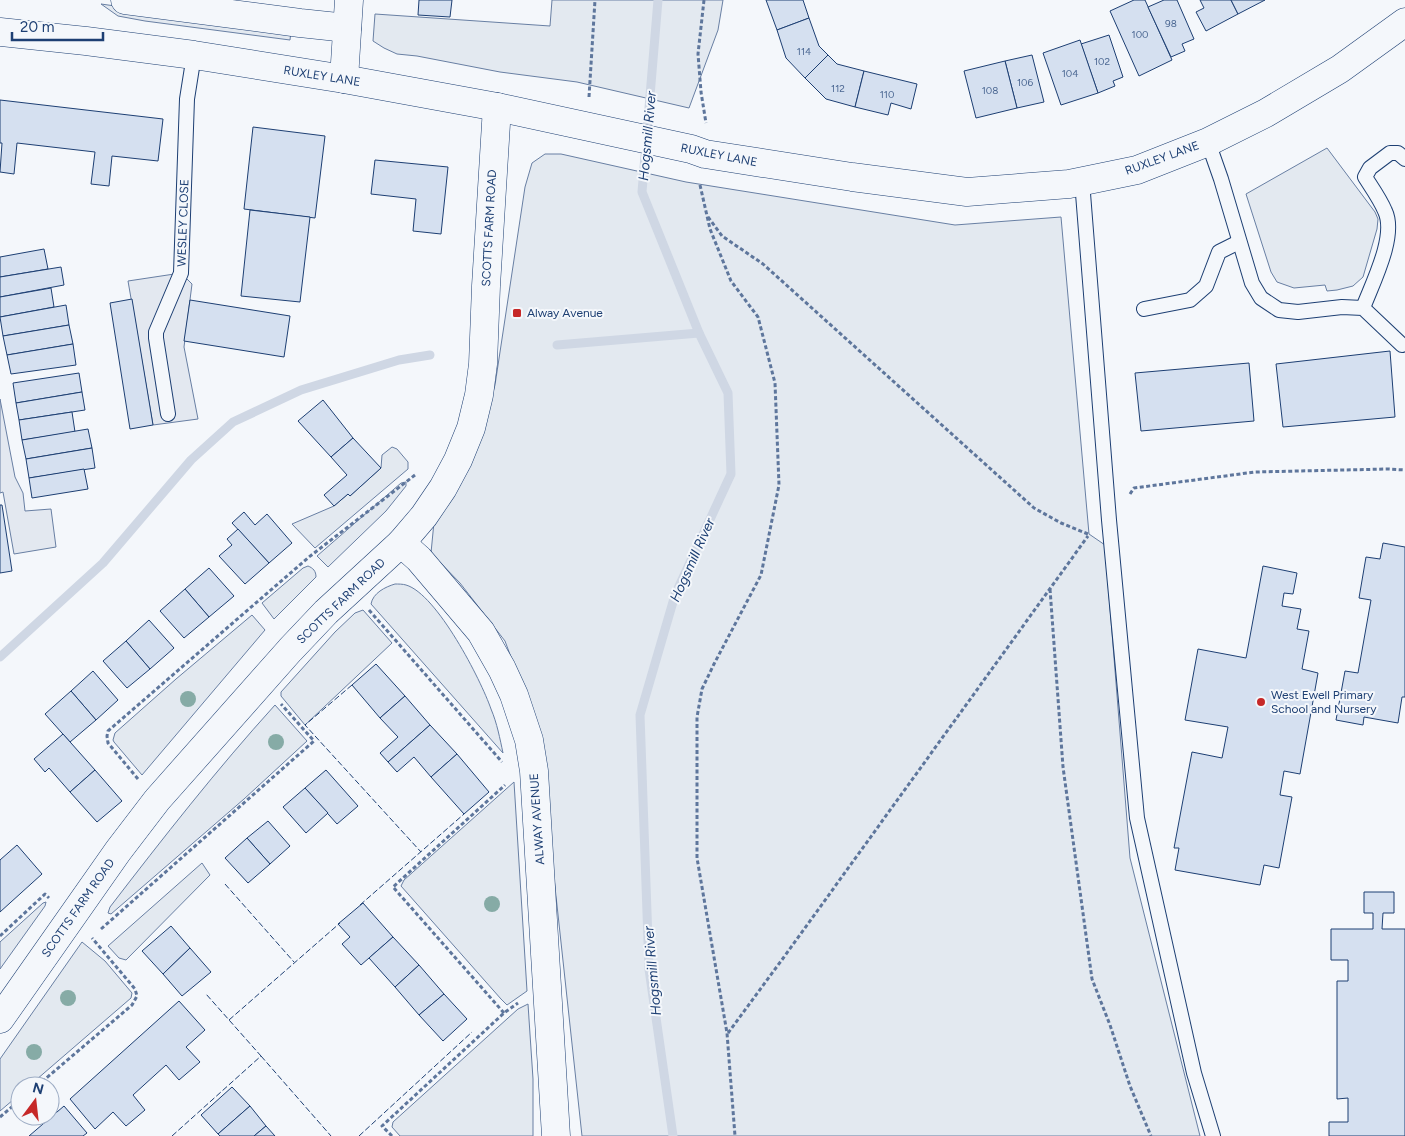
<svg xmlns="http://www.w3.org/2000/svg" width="1405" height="1136" viewBox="0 0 1405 1136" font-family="Figtree,sans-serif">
<rect width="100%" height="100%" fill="#f4f7fb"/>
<!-- green -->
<g fill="#e3e9f0" stroke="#687fa3">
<path d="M552,0H723L718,30L689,108L577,82L500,72L417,56L397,54L384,48L373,41L375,14L550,26Z"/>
<path d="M101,4L291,31L290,40L145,21L118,16Z"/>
<path d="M1327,148L1375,212L1378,219L1377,229L1363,277L1353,286L1337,290L1327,291L1325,285L1294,288L1277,282L1271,272L1246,194Z"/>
<path d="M545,154H561L686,182L955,225L1061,217L1089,534L1105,545L1130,858L1200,1136H582L538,730L505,641L460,583L431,553L434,522L480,438L495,385L525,187L532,163Z"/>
<path d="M392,447L397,449L408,462V469L315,548L292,524L334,506L348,494L350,496L381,468L382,455Z"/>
<path d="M406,482V486L386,511L328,567L317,556L401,483Z"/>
<path d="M308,566C313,568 316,571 316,577L274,619L262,603L303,568Z"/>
<path d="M395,584C398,584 403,584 406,585C437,594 481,680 491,709C497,723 500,739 503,753L371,604C373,593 385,587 395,584Z"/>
<path d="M363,610L392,643L305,725L281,696V692L335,632L355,613Z"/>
<path d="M252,615L265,630L142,775L114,742L113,740L115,733L176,679Z"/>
<path d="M275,705L307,741L244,799L111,914L108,913L110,907C163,838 217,769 275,705Z"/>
<path d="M514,782L527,991L507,1005L501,999L401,886L404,880Z"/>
<path d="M202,863L210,875L126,960L119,958L108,946Z"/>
<path d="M46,902L45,906L0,969V942L43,903Z"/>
<path d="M82,942L105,961L132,993L131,998L29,1086H20V1094L0,1111V1059Z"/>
<path d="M528,1004L533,1079V1136H400L392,1127L393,1122L518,1009Z"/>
</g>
<!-- parking -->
<g fill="#e3e8f0" stroke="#687fa3">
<path d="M181,273L192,284L184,347L198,419L153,425L128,281Z"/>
<path d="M0,399L15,477L23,493L25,511L51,509L56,547L14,554L3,492L0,493Z"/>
</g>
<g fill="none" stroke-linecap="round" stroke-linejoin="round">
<!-- stream -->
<g stroke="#cfd7e4" stroke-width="9">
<path d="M658,0L642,192L699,333L728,393L731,474L675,595L640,715L649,969L673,1136"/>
<path d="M557,345L699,333"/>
<path d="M0,657L103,563L191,460L233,422L301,390L399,360L430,355"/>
</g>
</g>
<!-- building -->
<g fill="#d5e0f0" stroke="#1d3f73">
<path d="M419,0H452L450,17L418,15Z"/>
<path d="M766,0H803L809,18L777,30Z"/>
<path d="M1134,0H1145L1172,60L1139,76L1110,11Z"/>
<path d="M1164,0H1177L1194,39L1182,44L1185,51L1171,57L1148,7Z"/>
<path d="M1200,0H1231L1238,14L1206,31L1196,12L1204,8Z"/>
<path d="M1231,0H1265L1238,14Z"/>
<path d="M809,18L819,46L828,55L805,78L786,58L777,30Z"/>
<path d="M1109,35L1123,77L1113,81L1115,86L1098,93L1081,44Z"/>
<path d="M1080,40L1098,93L1061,105L1043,53Z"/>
<path d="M828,55L837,64L864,71L855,107L826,99L805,78Z"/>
<path d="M1032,55L1044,102L1017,108L1005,61Z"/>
<path d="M1005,61L1017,108L976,118L964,71Z"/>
<path d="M864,71L917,84L911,109L891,103L888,115L855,107Z"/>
<path d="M0,100L163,119L158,161L112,156L109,186L91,184L95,152L17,143L14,174L0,172L2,143H0Z"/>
<path d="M253,127L325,136L315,218L244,209Z"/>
<path d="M375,160L448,167L441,234L413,231L416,199L371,194Z"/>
<path d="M250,210L310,217L300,302L241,296Z"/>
<path d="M44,249L48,269L0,277V257Z"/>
<path d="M61,267L64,285L0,297V277Z"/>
<path d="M51,288L54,307L0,317V297Z"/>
<path d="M132,299L153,425L130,429L110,303Z"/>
<path d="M190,300L290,316L284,357L184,341Z"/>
<path d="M66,305L69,325L3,336L0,317Z"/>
<path d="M69,325L73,344L7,355L3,336Z"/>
<path d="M73,344L76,365L11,374L7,355Z"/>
<path d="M1390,351L1395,417L1283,427L1276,364Z"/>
<path d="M1249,363L1254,421L1141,431L1135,373Z"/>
<path d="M79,373L82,392L16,403L13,383Z"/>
<path d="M82,392L85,410L19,420L16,403Z"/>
<path d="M323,400L353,438L331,457L298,421Z"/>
<path d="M72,412L75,432L22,440L19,420Z"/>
<path d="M88,429L92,448L26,459L22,440Z"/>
<path d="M353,438L381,468L350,496L348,494L334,506L324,495L347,475L331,457Z"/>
<path d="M92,448L95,468L29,478L26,459Z"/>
<path d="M84,469L88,489L32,498L29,478Z"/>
<path d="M0,505H2L12,571L0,573Z"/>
<path d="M244,512L255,525L267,514L292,543L269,563L232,523Z"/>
<path d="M238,529L269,563L245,584L219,556L232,545L227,539Z"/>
<path d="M1383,543L1405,547V697H1402L1398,723L1364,717L1363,725L1336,720L1345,671L1358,673L1371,600L1359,598L1366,557L1380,559Z"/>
<path d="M1263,566L1297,573L1293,594L1284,593L1282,606L1301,609L1297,629L1309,631L1302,669L1318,673L1300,774L1284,771L1280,795L1292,797L1279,868L1264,865L1260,885L1175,870L1179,848H1174L1192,752L1222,758L1228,727L1185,720L1198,649L1246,658Z"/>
<path d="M209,568L234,596L209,617L185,589Z"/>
<path d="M185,589L209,617L184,638L160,611Z"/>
<path d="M149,620L174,648L150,669L126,641Z"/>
<path d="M126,641L150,669L127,688L103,661Z"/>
<path d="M376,664L405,696L380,718L352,685Z"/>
<path d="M93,671L118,700L96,720L71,691Z"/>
<path d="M71,691L96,720L70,742L45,714Z"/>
<path d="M405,696L430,725L388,762L380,753L398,737L380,718Z"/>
<path d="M430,725L457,754L431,777L414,757L397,772L388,762Z"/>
<path d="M63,734L95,770L70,792L49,768L45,772L34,759Z"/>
<path d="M457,754L489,792L464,814L431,777Z"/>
<path d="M95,770L122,801L97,822L70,792Z"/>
<path d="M326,770L358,806L337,824L305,788Z"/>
<path d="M305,788L328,813L306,833L283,807Z"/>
<path d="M268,821L290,846L270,864L247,838Z"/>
<path d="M247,838L270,864L248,883L225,858Z"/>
<path d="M17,845L42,874L0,912V860Z"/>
<path d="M1364,892H1394V913H1383L1382,929H1405V1136H1329V1122H1348V1098L1337,1099V981H1348V960H1331V929H1373V913H1364Z"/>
<path d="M363,903L393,937L361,965L342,944L350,937L338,924Z"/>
<path d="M171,926L190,948L163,974L142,951Z"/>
<path d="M393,937L419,965L395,987L369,958Z"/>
<path d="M190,948L211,972L182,996L163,974Z"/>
<path d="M419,965L444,994L419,1015L395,987Z"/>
<path d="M444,994L467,1019L443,1041L419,1015Z"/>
<path d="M179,1001L205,1030L186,1047L200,1062L179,1080L166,1065L133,1095L145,1110L126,1126L113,1112L95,1129L70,1099Z"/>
<path d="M232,1087L250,1106L218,1134L201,1115Z"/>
<path d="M64,1106L87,1133L83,1136H29Z"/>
<path d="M250,1106L266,1126L254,1136H220L218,1134Z"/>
<path d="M266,1126L275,1136H254Z"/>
</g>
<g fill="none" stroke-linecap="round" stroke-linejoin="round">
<!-- lane casing -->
<g stroke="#1d3f73" stroke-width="16">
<g id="lane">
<path d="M1208,142L1221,179L1252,283L1261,298L1279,310L1298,312L1342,307L1363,308L1402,345"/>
<path d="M1082,181L1109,520L1137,818L1194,1073L1213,1136"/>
<path d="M1363,308C1372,284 1397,236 1385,211C1380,199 1372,188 1365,177L1370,168L1390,153H1398L1405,159"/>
<path d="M1144,309L1190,300L1206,286L1219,252L1239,242"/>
<path d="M168,414L156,338V332L181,273L187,99L194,55"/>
</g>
</g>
<!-- street casing -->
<g stroke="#1d3f73" stroke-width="29">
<g id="street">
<path d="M125,0L300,23L347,28"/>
<path d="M344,79L349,0"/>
<path d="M401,543L419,559L481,632L502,669L514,695L529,740L534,771L556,1136"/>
<path d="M0,1019L118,851L157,800L290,650L326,612L401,543L424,516L443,488L458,460L471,428L479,395L483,364L486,286L497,107"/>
</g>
</g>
<!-- secondary casing -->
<g stroke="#1d3f73" stroke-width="29">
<path id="secondary" d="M0,32L86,41L194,55L344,79L497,107L691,149L705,154L852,177L967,192L1069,184L1137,170L1208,142L1266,113L1340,69L1405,22"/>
</g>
<!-- path -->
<g stroke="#5e769c" stroke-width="3" stroke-dasharray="4 2.5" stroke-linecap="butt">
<path d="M704,0L698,54L701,92L706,123"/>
<path d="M589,97L595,0"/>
<path d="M700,185L710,229L731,281L758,317L775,383L779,485L761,575L714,664L702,689L697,717V858L727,1033L735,1136"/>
<path d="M708,217L722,236L763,264L1034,508L1061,523L1088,534"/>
<path d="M1130,494L1134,488L1255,472L1388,469L1405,470"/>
<path d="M1050,589L1063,767L1092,979L1110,1025L1130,1086L1151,1136"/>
<path d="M369,610L502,762"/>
<path d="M138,779L108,743L107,736L108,731L309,557L415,475"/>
<path d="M101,929L314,741L281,704"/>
<path d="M0,936L45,894L49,898"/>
<path d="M504,1013L393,887L505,785"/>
<path d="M728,1033L784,957L1088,536"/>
<path d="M37,1086L132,1005L137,996L135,989L92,938"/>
<path d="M0,1117L20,1100"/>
<path d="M392,1136L382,1126L504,1013L518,1003"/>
</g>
<!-- lane -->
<use href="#lane" stroke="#f4f7fb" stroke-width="14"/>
<!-- street -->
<use href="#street" stroke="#f4f7fb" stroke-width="28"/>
<!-- secondary -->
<use href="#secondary" stroke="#f4f7fb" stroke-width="28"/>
<!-- fence -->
<g stroke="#1d3f73" stroke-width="1" stroke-dasharray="6 2.5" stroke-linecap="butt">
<path d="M352,685L305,725L421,852"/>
<path d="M225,884L294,962"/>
<path d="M360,905L464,814"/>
<path d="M229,1020L340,923"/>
<path d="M261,1056L331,1136"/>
<path d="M172,1136L261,1056L206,994"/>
<path d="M359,1136L472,1032"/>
</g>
</g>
<!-- trees -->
<g fill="#86aba6">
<circle cx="188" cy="699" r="8"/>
<circle cx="276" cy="742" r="8"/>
<circle cx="492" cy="904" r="8"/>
<circle cx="68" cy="998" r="8"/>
<circle cx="34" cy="1052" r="8"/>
</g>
<!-- markers -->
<g fill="#c62828" stroke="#f4f7fb" stroke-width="2">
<rect x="512" y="308" width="10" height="10" rx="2.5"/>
<circle cx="1261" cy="702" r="5"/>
</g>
<g text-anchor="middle" stroke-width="4" stroke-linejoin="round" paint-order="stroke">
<!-- number labels -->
<g font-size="10" fill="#4b6792">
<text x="1171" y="27">98</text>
<text x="1140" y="38">100</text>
<text x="804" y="55">114</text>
<text x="1102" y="65">102</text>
<text x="1070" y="77">104</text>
<text x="1025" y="86">106</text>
<text x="838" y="92">112</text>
<text x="990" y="94">108</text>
<text x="887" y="98">110</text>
</g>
<!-- street labels -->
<g font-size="12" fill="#1d3f73" stroke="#f4f7fb">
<text transform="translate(322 76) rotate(9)" y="4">RUXLEY LANE</text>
<text transform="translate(719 155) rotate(11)" y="4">RUXLEY LANE</text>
<text transform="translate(1162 158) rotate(-20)" y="4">RUXLEY LANE</text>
<text transform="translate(183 223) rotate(-88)" y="4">WESLEY CLOSE</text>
<text transform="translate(489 228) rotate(-87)" y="4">SCOTTS FARM ROAD</text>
<text transform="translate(341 601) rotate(-44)" y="4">SCOTTS FARM ROAD</text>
<text transform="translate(537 819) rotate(-94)" y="4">ALWAY AVENUE</text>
<text transform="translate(78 908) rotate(-55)" y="4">SCOTTS FARM ROAD</text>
</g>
<!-- poi labels -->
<g font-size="12" fill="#1d3f73" stroke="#f4f7fb" text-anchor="start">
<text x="527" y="317">Alway Avenue</text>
<text x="1271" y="699">West Ewell Primary<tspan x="1271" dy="14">School and Nursery</tspan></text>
</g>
<!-- water labels -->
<g font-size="14" font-style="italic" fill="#1d3f73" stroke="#f4f7fb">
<text transform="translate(647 136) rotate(-85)" y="5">Hogsmill River</text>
<text transform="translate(692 560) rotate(-66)" y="5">Hogsmill River</text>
<text transform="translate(652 971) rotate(-95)" y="5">Hogsmill River</text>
</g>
</g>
<!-- north arrow -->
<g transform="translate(35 1101) rotate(15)"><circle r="24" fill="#f4f7fb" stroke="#9eadc5"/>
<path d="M0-4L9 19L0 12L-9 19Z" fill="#c62828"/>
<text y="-8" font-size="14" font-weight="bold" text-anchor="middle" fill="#1d3f73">N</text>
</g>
<!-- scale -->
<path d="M12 32v8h91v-8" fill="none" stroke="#1d3f73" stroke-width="2.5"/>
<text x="20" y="32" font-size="15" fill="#1d3f73" stroke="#f4f7fb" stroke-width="4" paint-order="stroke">20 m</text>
</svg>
